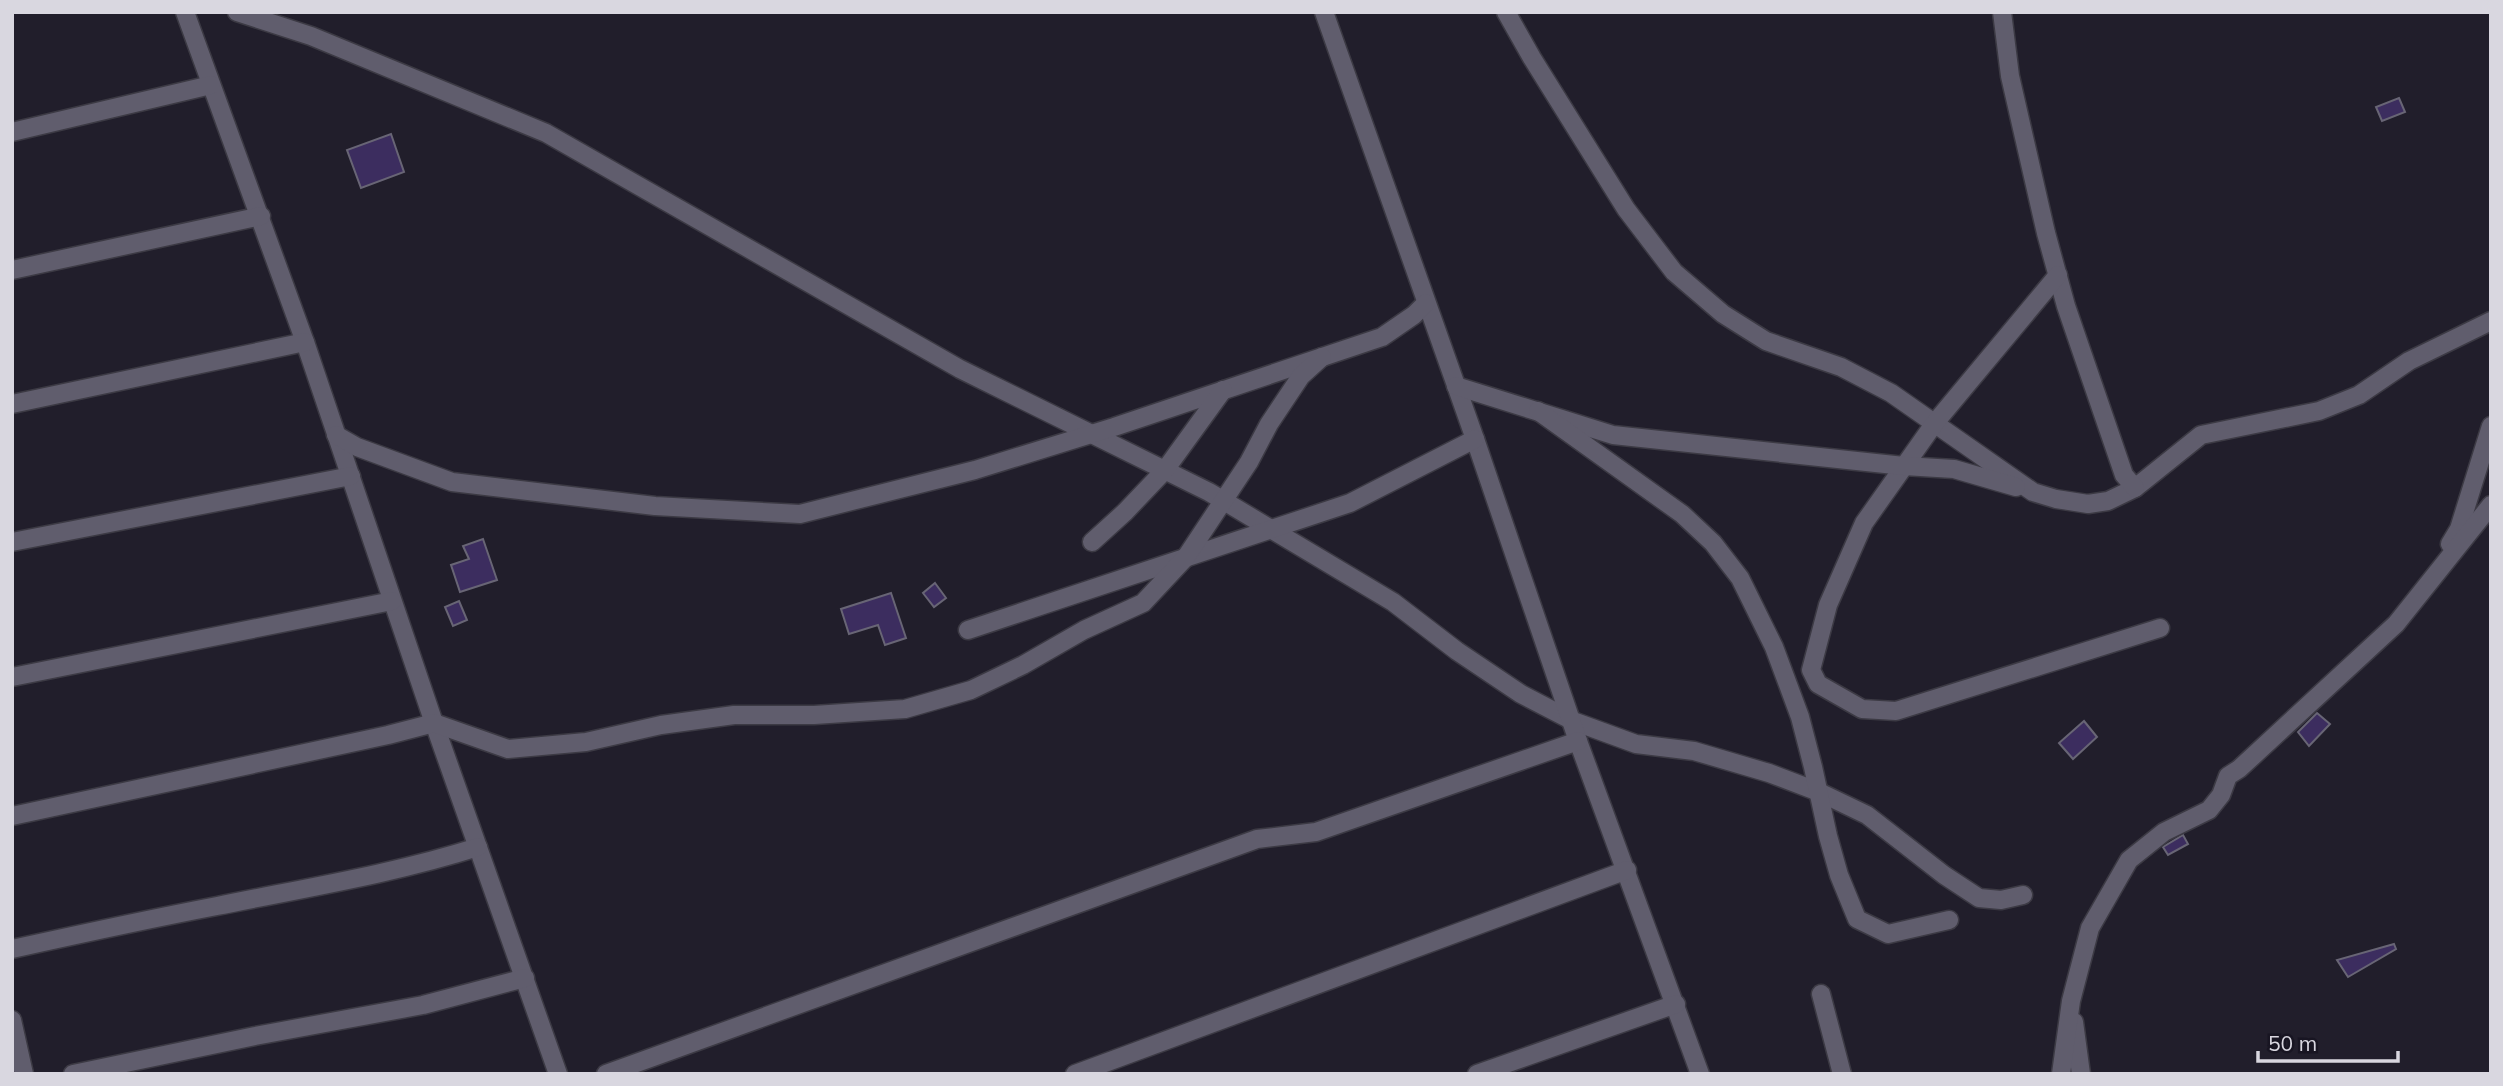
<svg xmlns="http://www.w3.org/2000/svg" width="2503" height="1086" viewBox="0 0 2503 1086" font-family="Mulish,sans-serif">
<rect width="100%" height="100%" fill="#211e2b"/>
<!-- building -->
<g fill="#3c2d5f" stroke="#686575" stroke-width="2">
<path d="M2399,98L2405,112L2382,121L2376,107Z"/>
<path d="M391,134L404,172L361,188L347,150Z"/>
<path d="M483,539L497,580L460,592L451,565L469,559L463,546Z"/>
<path d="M935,583L946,598L934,607L923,593Z"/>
<path d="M891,593L906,638L885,645L878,625L849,634L841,609Z"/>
<path d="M459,601L467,620L453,626L445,607Z"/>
<path d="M2317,713L2330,724L2309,746L2298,732Z"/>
<path d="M2084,721L2097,737L2073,759L2059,743Z"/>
<path d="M2183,835L2188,844L2168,855L2163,847Z"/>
<path d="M2394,944L2396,949L2348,977L2337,960Z"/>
</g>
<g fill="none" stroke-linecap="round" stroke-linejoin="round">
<!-- minor casing -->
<g stroke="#3c3a44" stroke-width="21">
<g id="minor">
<path d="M185,12L305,342L434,723L558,1074"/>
<path d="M237,12L311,36L546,133L960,369L1209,492L1393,602L1457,651L1521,694L1573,721L1636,744L1694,751L1769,773L1819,792L1867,815L1944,875L1979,898L2001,900L2023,895"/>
<path d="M1324,12L1475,439L1578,741L1700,1074"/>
<path d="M1506,12L1532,58L1626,209L1674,272L1723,314L1766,341L1841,367L1891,393L2033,492L2056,499L2088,504L2108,501L2135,488L2201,435L2319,411L2359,395L2409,361L2491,321"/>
<path d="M2002,12L2010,76L2046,233L2066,306L2124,475L2135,488"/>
<path d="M12,132L211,85"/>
<path d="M12,270L261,216"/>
<path d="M2058,275L1934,424L1864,523L1828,605L1811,670L1818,684L1862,709L1896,711L2160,628"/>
<path d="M1456,386L1613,435L1904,466L1954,469L2016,487"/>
<path d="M12,404L305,342"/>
<path d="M1538,411L1682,514L1713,543L1740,578L1774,647L1800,717L1813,767L1828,836L1839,875L1857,919L1888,934L1949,920"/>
<path d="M336,435L357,447L452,482L655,506L800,514L975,470L1114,427L1382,337L1414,315L1426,303"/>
<path d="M12,542L351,476"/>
<path d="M1092,542L1125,512L1165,470L1223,390"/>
<path d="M2450,544L2459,529L2491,426"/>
<path d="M968,630L1350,503L1475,439"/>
<path d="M12,677L392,601"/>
<path d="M12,816L388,735L434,723L508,749L586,742L661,725L734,715H814L905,709L971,690L1023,665L1084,630L1143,603L1186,557L1249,462L1269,424L1301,376L1322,357"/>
<path d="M12,949C80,934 149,919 217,906C305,888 393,874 478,847"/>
<path d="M1821,994L1842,1074"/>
<path d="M12,1020L24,1074"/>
<path d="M2074,1022L2081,1074"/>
<path d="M73,1074L255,1036L423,1005L525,978"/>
<path d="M606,1074L1257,839L1316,832L1578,741"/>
<path d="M1075,1074L1627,870"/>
<path d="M1477,1074L1676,1004"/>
<path d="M2061,1074L2071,1001L2090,928L2129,860L2164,832L2209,810L2221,795L2228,776L2239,769L2396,624L2491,505"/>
</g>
</g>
<!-- minor -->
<use href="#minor" stroke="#605d6d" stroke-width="18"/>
</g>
<!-- border -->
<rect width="2503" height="1086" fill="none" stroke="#d9d7e0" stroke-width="28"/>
<!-- scale -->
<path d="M2258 1051v10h140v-10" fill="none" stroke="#d9d7e0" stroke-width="3.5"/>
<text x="2268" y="1051" font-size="21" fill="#d9d7e0" stroke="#181522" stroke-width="5" paint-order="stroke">50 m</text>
</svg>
